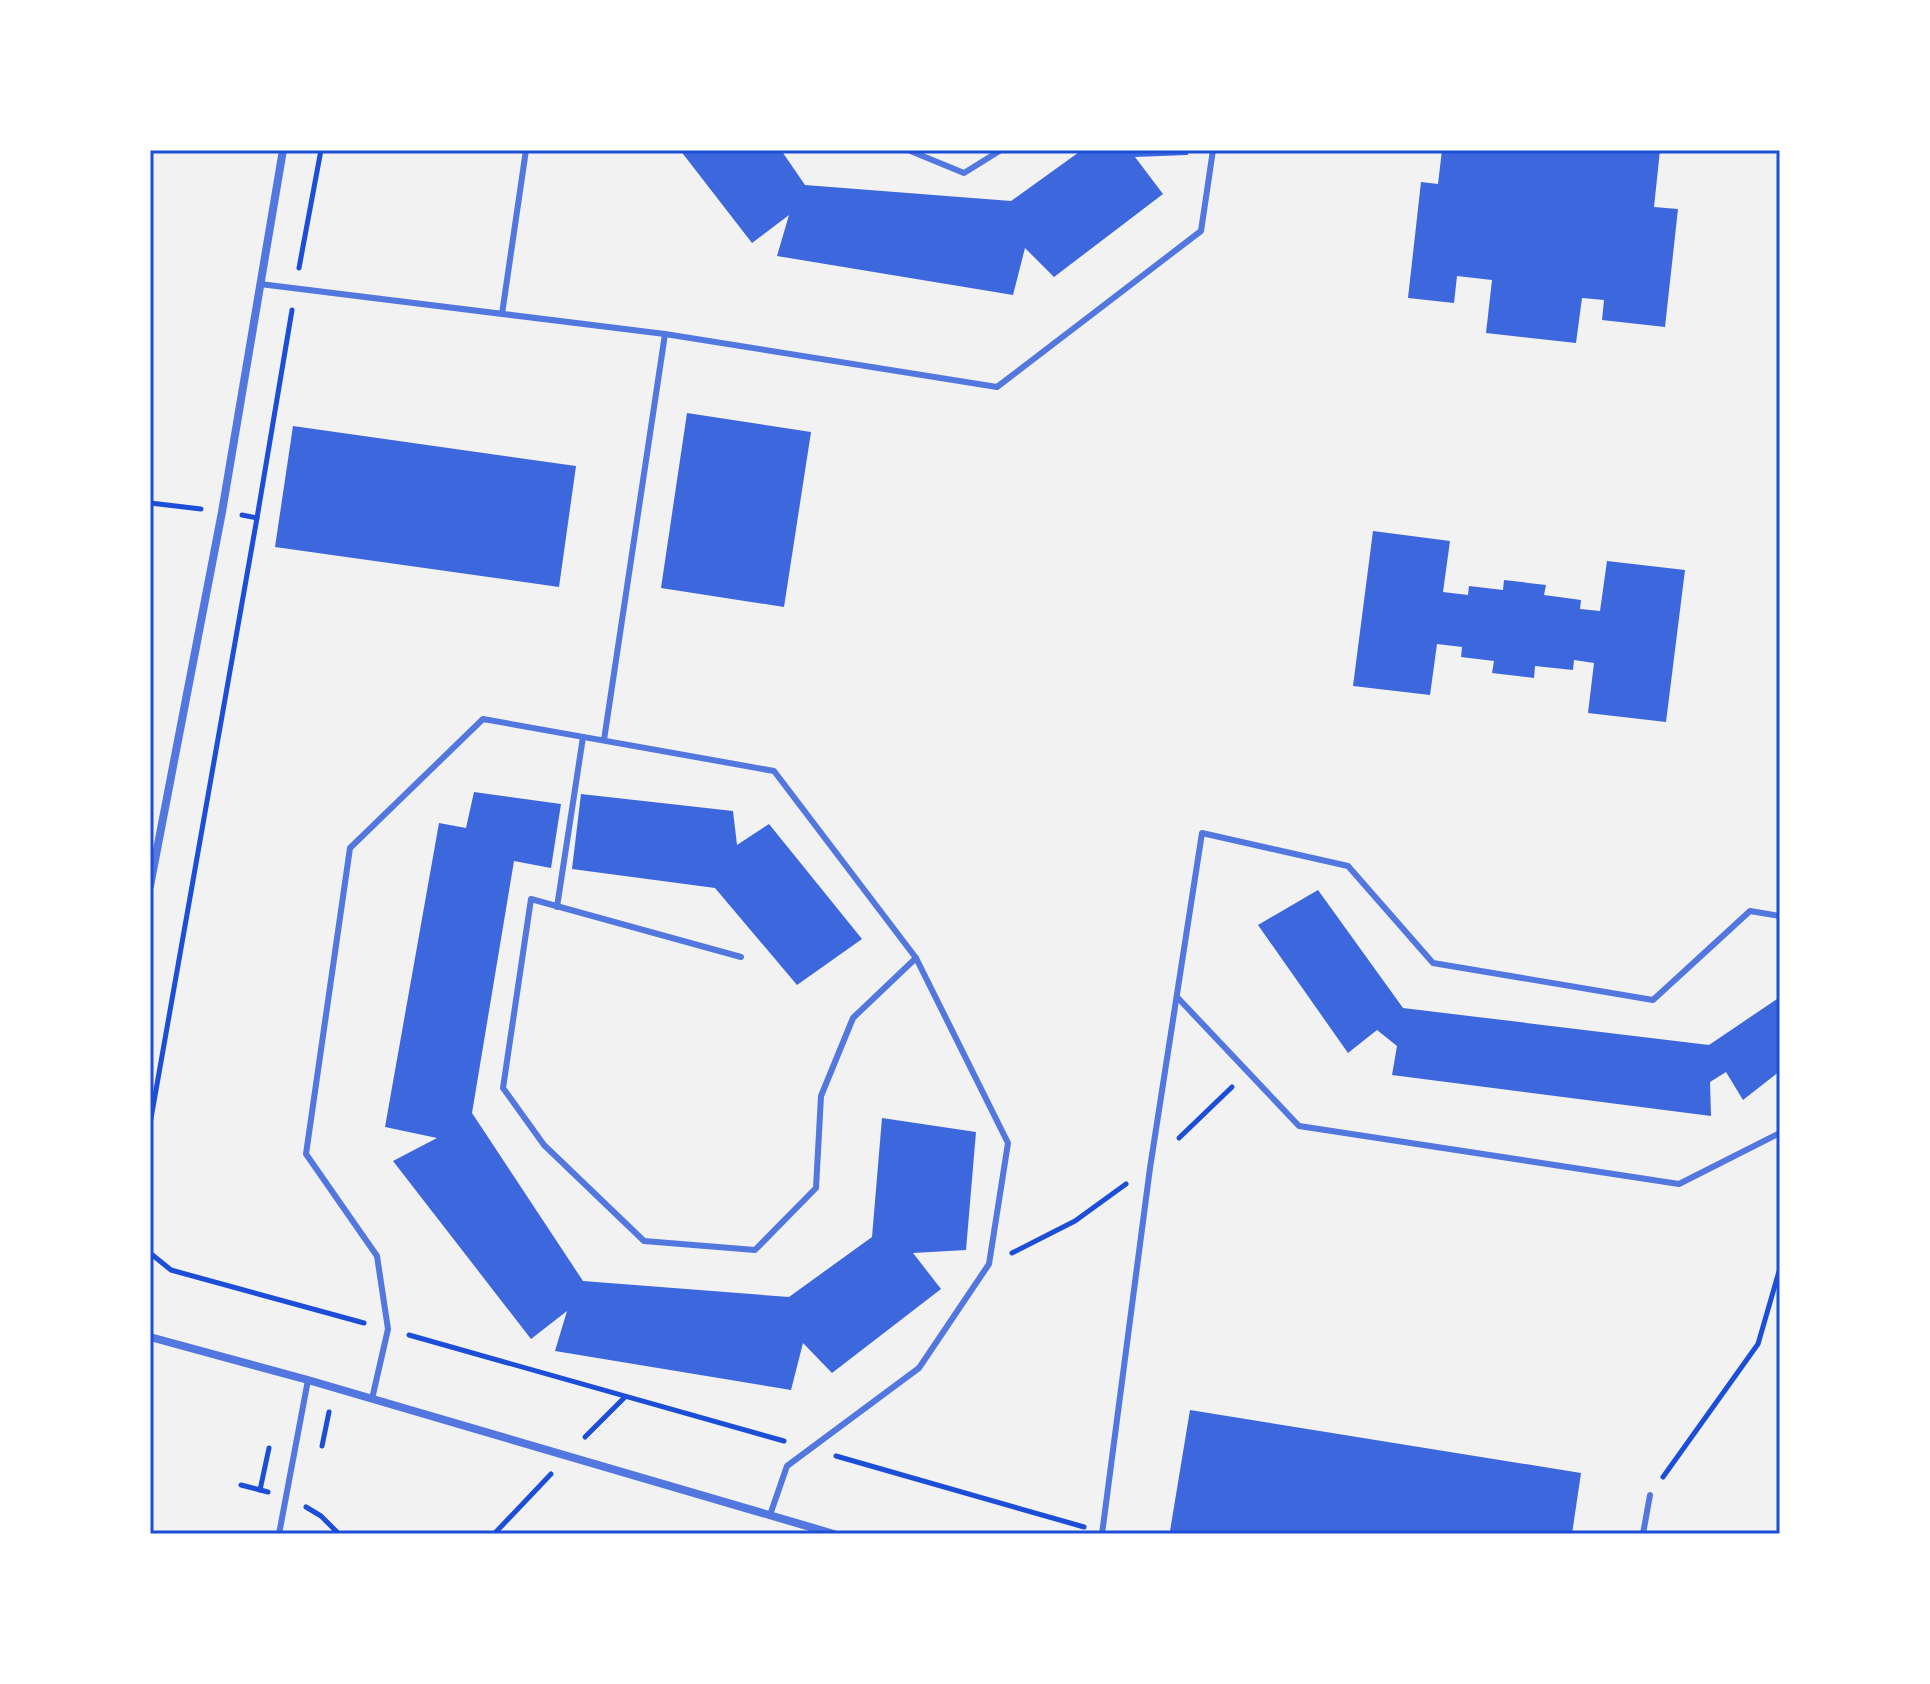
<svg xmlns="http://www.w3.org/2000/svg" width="1930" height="1684" viewBox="0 0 1930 1684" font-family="Overpass,sans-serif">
<rect width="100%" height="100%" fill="#f2f2f2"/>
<!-- building -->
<g fill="#3d67dc">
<path d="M680,150H781L805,185L1011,201L1082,150H1189L1188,155L1135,157L1163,194L1054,277L1025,248L1013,295L777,256L789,215L752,243Z"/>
<path d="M1442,150H1660L1654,207L1678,209L1665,327L1602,320L1604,300L1582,298L1576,343L1486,333L1492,280L1457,276L1454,303L1408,298L1421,182L1438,184Z"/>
<path d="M687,413L811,432L784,607L661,588Z"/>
<path d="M293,426L576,466L559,587L275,547Z"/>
<path d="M1373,531L1450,541L1443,592L1468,595L1469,586L1503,590L1504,580L1546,585L1544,595L1581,600L1580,609L1600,611L1607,561L1685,570L1666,722L1588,713L1594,663L1574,660L1573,670L1535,666L1534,678L1492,673L1494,661L1461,657L1462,647L1437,644L1430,695L1353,686Z"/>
<path d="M474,792L561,804L551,868L514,861L472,1113L583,1281L789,1297L872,1237L882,1118L976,1132L966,1250L913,1253L941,1289L832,1373L803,1343L791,1390L555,1351L567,1311L531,1339L393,1161L437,1138L385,1127L439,823L466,828Z"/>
<path d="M581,794L733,811L737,845L769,824L862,939L797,985L715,888L572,869Z"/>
<path d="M1318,890L1403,1008L1709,1045L1780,997V1071L1743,1100L1726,1072L1710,1082L1711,1116L1392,1075L1397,1046L1377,1030L1348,1053L1258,925Z"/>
<path d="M1190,1410L1581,1473L1572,1534H1192L1170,1531Z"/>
</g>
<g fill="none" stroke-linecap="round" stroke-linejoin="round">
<!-- path -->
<g stroke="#1d4ed8" stroke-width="5">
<path d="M299,268L321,150"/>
<path d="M150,503L201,509"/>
<path d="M257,518L292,310"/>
<path d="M150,1124L257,518L242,515"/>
<path d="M1179,1138L1232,1087"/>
<path d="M150,1253L171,1270L364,1323"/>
<path d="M1012,1253L1075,1221L1126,1184"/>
<path d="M409,1335L784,1441"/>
<path d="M585,1437L625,1397"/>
<path d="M322,1446L329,1412"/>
<path d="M836,1456L1084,1527"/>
<path d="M1663,1477L1758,1344L1780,1268"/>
<path d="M241,1485L268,1492"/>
<path d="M260,1490L269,1448"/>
<path d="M306,1507L321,1516L339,1534"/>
<path d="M494,1534L551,1474"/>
</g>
<!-- service -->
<g stroke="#5277de" stroke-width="6">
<path d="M908,150L964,173L1001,150"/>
<path d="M260,284L665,334L997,387L1201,231L1213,150"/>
<path d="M502,314L526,150"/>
<path d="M604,740L665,334"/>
<path d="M557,907L583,737"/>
<path d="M741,957L531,899L503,1088L544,1145L644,1241L755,1250L816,1188L821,1096L853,1018L916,958"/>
<path d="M1177,997L1299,1126L1679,1184L1780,1133"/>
<path d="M372,1399L388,1329L377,1256L306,1154L350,848L483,719L774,771L916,958L1008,1143L989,1264L919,1368L787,1466L770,1515"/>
<path d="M279,1534L308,1380"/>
<path d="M1102,1534L1150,1168L1202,833L1348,866L1433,963L1653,1000L1750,911L1780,916"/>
<path d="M1643,1534L1650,1495"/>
</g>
<!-- minor -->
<g stroke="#5277de" stroke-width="8">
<path d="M150,886L222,512L283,150"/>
<path d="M150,1337L308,1380L834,1534"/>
</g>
</g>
<!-- border -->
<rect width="1930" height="1684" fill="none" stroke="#ffffff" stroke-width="304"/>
<rect x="152" y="152" width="1626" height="1380" fill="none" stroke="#1d4ed8" stroke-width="3"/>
</svg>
